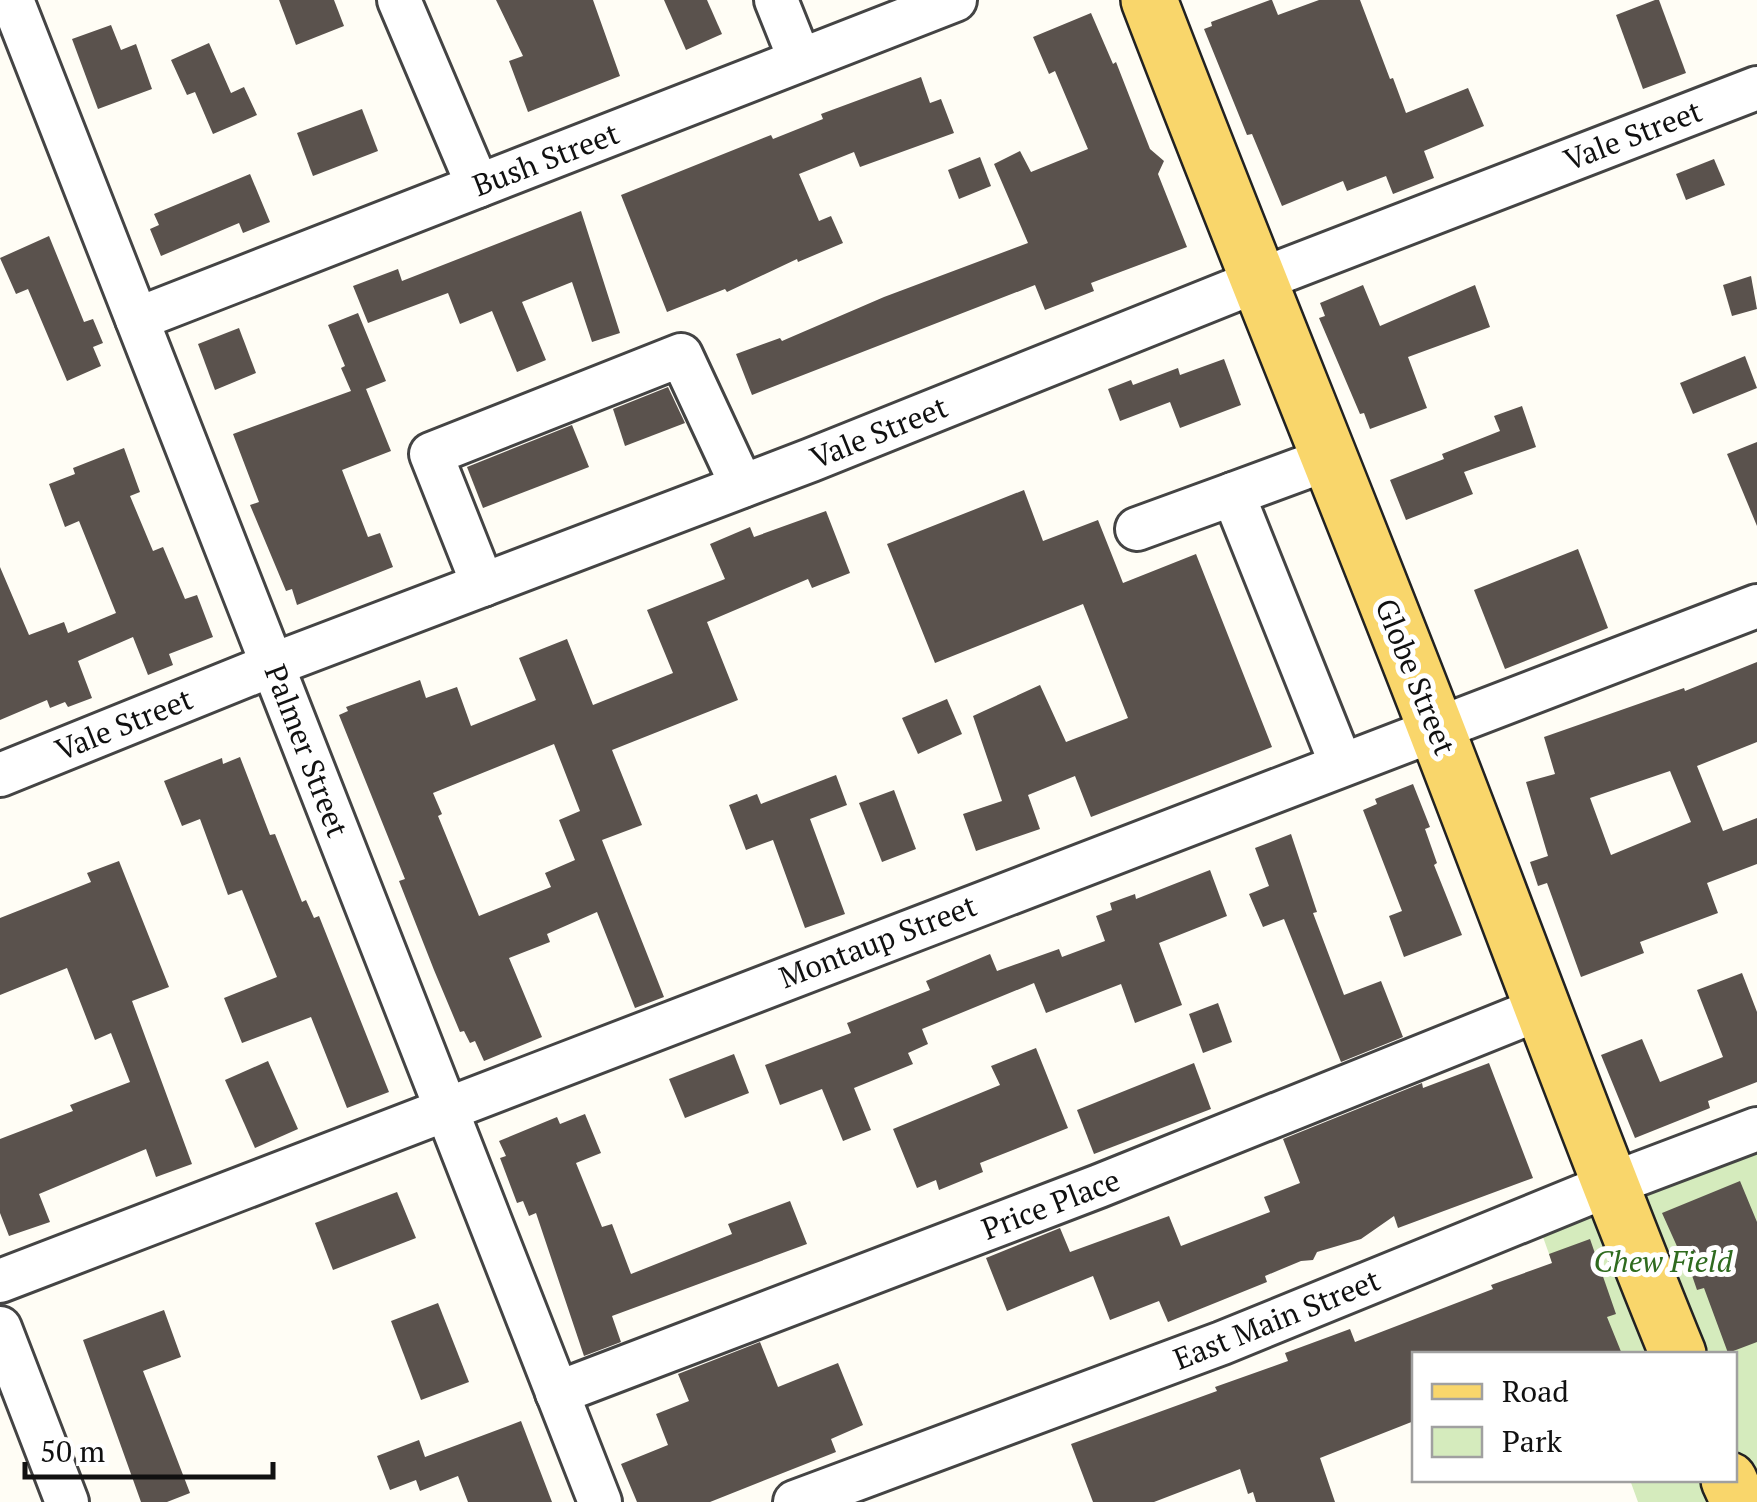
<svg xmlns="http://www.w3.org/2000/svg" width="1757" height="1502" viewBox="0 0 1757 1502" font-family="'PT Serif',serif">
<rect width="100%" height="100%" fill="#fffdf5"/>
<!-- green -->
<path fill="#d5ebbd" d="M1757,1127V1502H1638L1630,1480H1734V1354H1585L1534,1212Z"/>
<!-- building -->
<g fill="#5a524d" fill-rule="evenodd">
<path d="M279,0H334L344,26L296,45Z"/>
<path d="M496,0H593L620,76L528,112L509,61L523,56Z"/>
<path d="M664,0H707L722,34L686,50Z"/>
<path d="M1270,0H1272L1278,15L1319,0H1360L1390,79L1393,78L1406,113L1468,88L1484,126L1424,151L1434,178L1393,194L1386,176L1347,191L1343,181L1282,206L1252,134L1247,135L1204,29L1212,26L1211,22Z"/>
<path d="M1655,0H1659L1686,73L1643,89L1616,15Z"/>
<path d="M1091,13L1113,64L1116,62L1150,149L1164,161L1158,174L1187,247L1091,283L1094,291L1058,305L1045,310L1035,285L752,395L736,354L780,338L782,341L884,297L1028,243L994,164L1020,151L1031,172L1088,149L1055,71L1049,74L1033,37Z"/>
<path d="M111,25L121,50L136,44L152,89L98,109L72,39Z"/>
<path d="M209,43L231,93L244,87L257,115L213,134L195,92L187,95L171,60Z"/>
<path d="M921,77L930,103L941,99L954,133L860,167L854,152L799,174L819,221L831,216L843,243L798,262L797,259L727,292L725,289L667,312L621,195L771,135L773,139L823,119L821,114Z"/>
<path d="M362,109L378,151L313,176L297,133Z"/>
<path d="M980,157L991,186L959,199L948,170Z"/>
<path d="M1714,159L1725,185L1686,200L1676,174Z"/>
<path d="M250,174L270,222L243,233L239,223L161,256L150,229L159,225L154,214Z"/>
<path d="M581,211L620,333L592,342L572,282L522,302L546,360L517,372L492,311L460,324L448,293L368,323L353,286L398,269L402,281Z"/>
<path d="M49,236L84,322L93,319L103,343L93,347L101,366L67,381L28,289L16,294L0,258Z"/>
<path d="M1751,276L1757,309L1732,316L1723,285Z"/>
<path d="M1363,285L1380,326L1475,285L1490,327L1408,357L1427,408L1370,429L1364,413L1360,414L1319,318L1325,316L1320,303Z"/>
<path d="M358,313L386,381L366,389L391,451L342,470L368,537L380,533L393,567L297,605L292,589L286,591L250,505L259,502L233,434L351,391L341,368L345,366L328,325Z"/>
<path d="M239,328L256,373L215,390L198,344Z"/>
<path d="M1745,356L1757,388L1693,414L1680,383Z"/>
<path d="M1224,359L1241,405L1180,428L1170,402L1120,421L1108,389L1131,380L1133,385L1178,368L1180,375Z"/>
<path d="M668,387L685,423L625,446L613,409Z"/>
<path d="M1522,406L1536,447L1464,472L1473,494L1406,520L1390,480L1444,459L1442,454L1500,431L1494,416Z"/>
<path d="M572,425L589,467L483,508L467,467Z"/>
<path d="M1757,442V526L1727,454Z"/>
<path d="M124,448L140,492L130,496L153,551L163,547L185,599L197,595L213,637L169,654L173,665L148,675L133,637L78,661L92,698L68,707L65,702L50,708L47,700L0,720V567L29,635L64,622L68,633L116,613L79,521L65,527L49,484L75,474L73,468Z"/>
<path d="M1024,490L1043,541L1098,520L1123,583L1196,554L1272,747L1091,817L1075,776L1028,795L1040,829L976,851L963,814L1002,801L973,716L1040,685L1066,742L1128,718L1083,604L935,663L887,544Z"/>
<path d="M826,511L850,573L812,588L808,579L707,622L738,700L612,750L642,825L602,840L664,997L635,1008L597,912L547,934L550,942L509,958L542,1037L484,1061L475,1041L470,1043L464,1031L460,1032L434,970L399,881L405,879L339,715L348,711L346,707L420,680L426,698L457,687L471,726L536,700L519,658L567,639L593,705L673,673L647,610L725,579L710,544L750,527L754,537ZM554,744L580,811L559,820L575,860L545,873L551,887L479,916L438,816L442,814L433,793Z"/>
<path d="M1578,549L1608,628L1505,669L1474,590Z"/>
<path d="M1757,662V742L1697,766L1723,831L1757,818V864L1707,883L1718,913L1640,942L1644,953L1581,977L1547,883L1538,886L1530,862L1548,856L1526,782L1555,774L1544,737L1684,688L1685,691ZM1670,771L1691,822L1611,855L1590,798Z"/>
<path d="M947,699L962,734L918,754L902,718Z"/>
<path d="M240,757L270,835L275,834L302,902L306,900L314,918L319,916L389,1092L347,1108L311,1017L242,1043L224,998L277,977L242,890L228,895L200,819L182,826L164,781L222,758L223,764Z"/>
<path d="M836,775L847,805L810,819L845,914L805,928L773,840L746,850L729,805L757,794L761,804Z"/>
<path d="M1413,784L1430,827L1425,829L1437,863L1434,865L1462,935L1404,957L1389,916L1402,911L1363,810L1377,804L1375,799Z"/>
<path d="M894,790L916,849L882,862L859,803Z"/>
<path d="M1291,834L1317,912L1313,913L1344,995L1381,981L1403,1037L1341,1062L1284,919L1263,927L1249,894L1269,886L1255,848Z"/>
<path d="M119,861L169,987L132,1001L192,1164L156,1177L146,1149L39,1194L50,1222L9,1236L0,1213V1139L73,1111L70,1105L130,1082L111,1033L95,1040L67,968L0,995V918L91,882L87,873Z"/>
<path d="M1210,870L1227,916L1159,943L1182,1005L1135,1023L1121,984L1046,1013L1034,983L922,1029L928,1044L908,1053L913,1064L854,1088L871,1130L843,1141L822,1089L780,1105L765,1065L851,1033L847,1023L930,990L926,981L990,954L997,971L1059,949L1062,957L1105,941L1096,916L1112,910L1110,903L1135,894L1136,899Z"/>
<path d="M1742,973L1757,1012V1082L1708,1101L1710,1108L1635,1138L1601,1055L1642,1039L1660,1082L1723,1057L1697,990Z"/>
<path d="M1218,1003L1232,1042L1203,1053L1189,1014Z"/>
<path d="M1036,1048L1068,1128L980,1163L983,1172L939,1190L936,1180L917,1188L893,1129L1000,1085L991,1066Z"/>
<path d="M734,1054L749,1093L685,1118L669,1079Z"/>
<path d="M268,1061L298,1129L255,1148L225,1080Z"/>
<path d="M1194,1063L1211,1109L1094,1154L1077,1110Z"/>
<path d="M1489,1063L1533,1178L1398,1228L1394,1216L1361,1239L1317,1252L1313,1260L1301,1261L1265,1276L1267,1282L1168,1322L1159,1301L1110,1320L1093,1276L1007,1311L986,1258L1060,1228L1070,1252L1169,1216L1181,1246L1270,1212L1264,1197L1300,1183L1283,1139L1422,1083L1423,1088Z"/>
<path d="M585,1114L601,1153L576,1163L602,1227L612,1224L631,1274L732,1234L728,1224L790,1201L807,1244L612,1316L621,1342L584,1356L536,1213L529,1216L523,1201L517,1203L500,1158L506,1156L499,1141L557,1117L560,1124Z"/>
<path d="M1740,1181L1757,1222V1342L1728,1353L1704,1288L1697,1290L1684,1252L1680,1253L1662,1213Z"/>
<path d="M397,1192L416,1238L333,1270L315,1223Z"/>
<path d="M1590,1239L1616,1314L1607,1317L1622,1354H1414V1421L1320,1458L1335,1502H1256L1253,1492L1248,1494L1240,1469L1154,1502H1093L1071,1444L1217,1391L1215,1387L1288,1361L1285,1353L1350,1329L1355,1342L1493,1289L1491,1285L1552,1263L1549,1254Z"/>
<path d="M438,1303L469,1382L421,1400L391,1321Z"/>
<path d="M164,1310L181,1357L143,1371L190,1493L167,1502H141L83,1340Z"/>
<path d="M760,1342L778,1387L838,1363L863,1425L831,1439L836,1452L710,1502H637L621,1464L668,1445L656,1414L689,1401L678,1374Z"/>
<path d="M521,1421L552,1502H468L458,1476L420,1491L416,1480L390,1490L377,1456L419,1440L425,1457Z"/>
</g>
<g fill="none" stroke-linecap="round" stroke-linejoin="round">
<!-- minor casing -->
<g stroke="#444" stroke-width="48">
<g id="minor">
<path d="M12,0L600,1502"/>
<path d="M399,0L478,186"/>
<path d="M776,0L800,60"/>
<path d="M137,319L955,0"/>
<path d="M1328,459L1233,494L1341,764"/>
<path d="M1137,529L1233,494"/>
<path d="M483,585L431,454L681,355L742,486"/>
<path d="M0,775L272,665L811,460L1257,281L1757,88"/>
<path d="M0,1281L1757,606"/>
<path d="M0,1328L67,1502"/>
<path d="M557,1393L1099,1186L1542,1008"/>
<path d="M795,1502L1222,1343L1609,1185L1757,1129"/>
</g>
</g>
<!-- major casing -->
<g stroke="#222" stroke-width="60">
<g id="major">
<path d="M1149,0C1242,243 1341,483 1435,726C1516,935 1593,1147 1678,1354"/>
<path d="M1729,1480L1739,1502"/>
</g>
</g>
<!-- minor -->
<use href="#minor" stroke="#fff" stroke-width="42"/>
<!-- major -->
<use href="#major" stroke="#f9d66b" stroke-width="55"/>
</g>
<g text-anchor="middle" stroke-width="10" stroke-linejoin="round" paint-order="stroke">
<!-- street labels -->
<g font-size="30" fill="#111" stroke="#fff">
<text transform="translate(1633 136) rotate(-21)" y="10">Vale Street</text>
<text transform="translate(546 160) rotate(-21)" y="10">Bush Street</text>
<text transform="translate(879 433) rotate(-22)" y="10">Vale Street</text>
<text transform="translate(1415 677) rotate(68)" y="10">Globe Street</text>
<text transform="translate(124 725) rotate(-22)" y="10">Vale Street</text>
<text transform="translate(306 751) rotate(69)" y="10">Palmer Street</text>
<text transform="translate(878 942) rotate(-21)" y="10">Montaup Street</text>
<text transform="translate(1051 1205) rotate(-21)" y="10">Price Place</text>
<text transform="translate(1277 1320) rotate(-22)" y="10">East Main Street</text>
</g>
<!-- park labels -->
<g font-size="30" font-style="italic" fill="#2f6b1f" stroke="#fff">
<text x="1663" y="1272">Chew Field</text>
</g>
</g>
<!-- legend -->
<rect x="1412" y="1352" width="325" height="130" fill="#ffffff" stroke="#a0a0a0" stroke-width="2.5"/>
<rect x="1432" y="1384" width="50" height="15" fill="#f9d66b" stroke="#a0a0a0" stroke-width="2.5"/>
<text x="1502" y="1402" font-size="30" fill="#111111">Road</text>
<rect x="1432" y="1427" width="50" height="30" fill="#d5ebbd" stroke="#a0a0a0" stroke-width="2.5"/>
<text x="1502" y="1452" font-size="30" fill="#111111">Park</text>
<!-- scale -->
<path d="M25 1462v15h248v-15" fill="none" stroke="#111111" stroke-width="5"/>
<text x="40" y="1462" font-size="30" fill="#111111" stroke="#ffffff" stroke-width="8" paint-order="stroke">50 m</text>
</svg>
